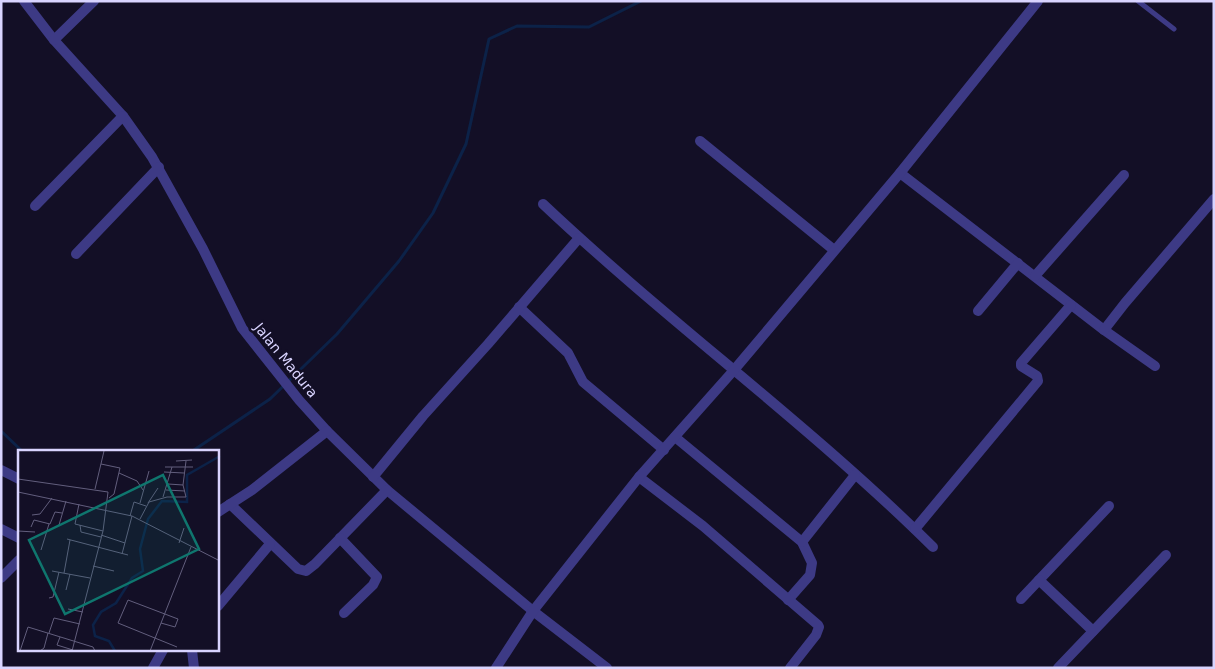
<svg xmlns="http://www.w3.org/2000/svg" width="1215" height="669" viewBox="0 0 1215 669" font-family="'DejaVu Sans',sans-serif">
<rect width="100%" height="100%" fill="#130f26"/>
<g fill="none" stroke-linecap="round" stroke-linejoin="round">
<!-- stream -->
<g stroke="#0c2248" stroke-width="3">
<path d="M1,431L23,452"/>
<path d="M191,452L270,399L337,334L399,261L433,213L466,144L489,39L517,26L589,27L641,1"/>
</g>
<!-- service -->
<path stroke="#3d3a85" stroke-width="5" d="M1138,1L1174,29"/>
<!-- minor -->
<g stroke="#3d3a85" stroke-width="10">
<path d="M24,1L54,40L123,116L152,157L203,249L242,328L299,400L327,431L387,490L533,611L607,668"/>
<path d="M54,40L94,1"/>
<path d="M700,141L834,250"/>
<path d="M900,173L1104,330L1155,366"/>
<path d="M543,204C669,323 810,425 933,547"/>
<path d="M35,206L123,116"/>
<path d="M76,254L159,167"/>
<path d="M1035,276L1124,175"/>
<path d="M519,307L568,353L583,382L664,450"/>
<path d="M978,311L1018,263"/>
<path d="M1104,330L1125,303L1214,199"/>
<path d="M675,437L802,542L812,563L810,575L788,600"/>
<path d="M1,470L19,479"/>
<path d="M373,477L423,416L488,344L579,238"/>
<path d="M639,477L703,526L818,625L819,627L816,635L790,668"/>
<path d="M230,504L298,569L306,571L315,564L387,490"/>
<path d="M218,512L252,490L327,431"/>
<path d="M1,529L19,538"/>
<path d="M915,529L1038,381L1037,376L1021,366V363L1071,305"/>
<path d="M340,538L377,577L373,585L344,613"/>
<path d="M802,542L855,475"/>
<path d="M1,578L19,560"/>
<path d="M1039,580L1109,506"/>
<path d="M1021,599L1039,580L1093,631"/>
<path d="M218,606L270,544"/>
<path d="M192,650L194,668"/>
<path d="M153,668L163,650"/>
<path d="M496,668L533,611L639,477L734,370L900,173L1038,1"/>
<path d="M1058,668L1166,555"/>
</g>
</g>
<g text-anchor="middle" stroke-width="5" stroke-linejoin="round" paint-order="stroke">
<!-- street labels -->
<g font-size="14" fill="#d9d4ff" stroke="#130f26">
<text transform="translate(286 360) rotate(51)" y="5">Jalan Madura</text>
</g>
</g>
<!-- overview -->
<g transform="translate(18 450)">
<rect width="201" height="201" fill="#130f26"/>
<path fill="none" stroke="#0c2248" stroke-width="2.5" d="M97,201L91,191L77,186L75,175L83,162L98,153L114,128L125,121L122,99L130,69L144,51L169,52V25L202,6"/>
<path fill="none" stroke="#625e7d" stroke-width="1" d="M158,11L174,10M83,14L102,18L96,44L91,48M147,17H175M146,22L166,23M101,23L119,31L125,40M0,29L90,42L85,81L54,201M150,34L165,35M77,39L86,1M148,40L167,41M0,42L114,66L202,111M145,47L154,17M122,53L131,21M130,53L140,38M61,54L57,74L85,81M14,65L22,64L34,48M112,66L116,52L128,56M122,69L131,52L149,47H168L165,35L168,11M41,75L48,51M62,75L63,82L83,87M13,77L16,70L32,74L37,62L44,63M0,81L17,82M83,85L107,93M49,89L110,105M161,93L166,78M23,100L31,74M104,104L114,66M75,116L96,121M34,121L72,128M46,123L52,90M48,140L52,124M31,148L35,147L41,122M50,159L65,162M143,173L157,177L160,169L110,150L100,173L159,197M31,183L36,168L62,174M42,187L39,195L55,200M2,201L10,177L75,197L77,201M22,201L26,198L30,183M132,201L173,97"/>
<path fill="#0f766e" fill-opacity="0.15" stroke="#0f766e" stroke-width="2.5" d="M145,25L181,99L47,164L11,90Z"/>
<rect width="201" height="201" fill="none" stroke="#d9d4ff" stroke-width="2.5"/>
</g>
<!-- border -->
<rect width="1215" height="669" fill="none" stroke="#d9d4ff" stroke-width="5"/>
</svg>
